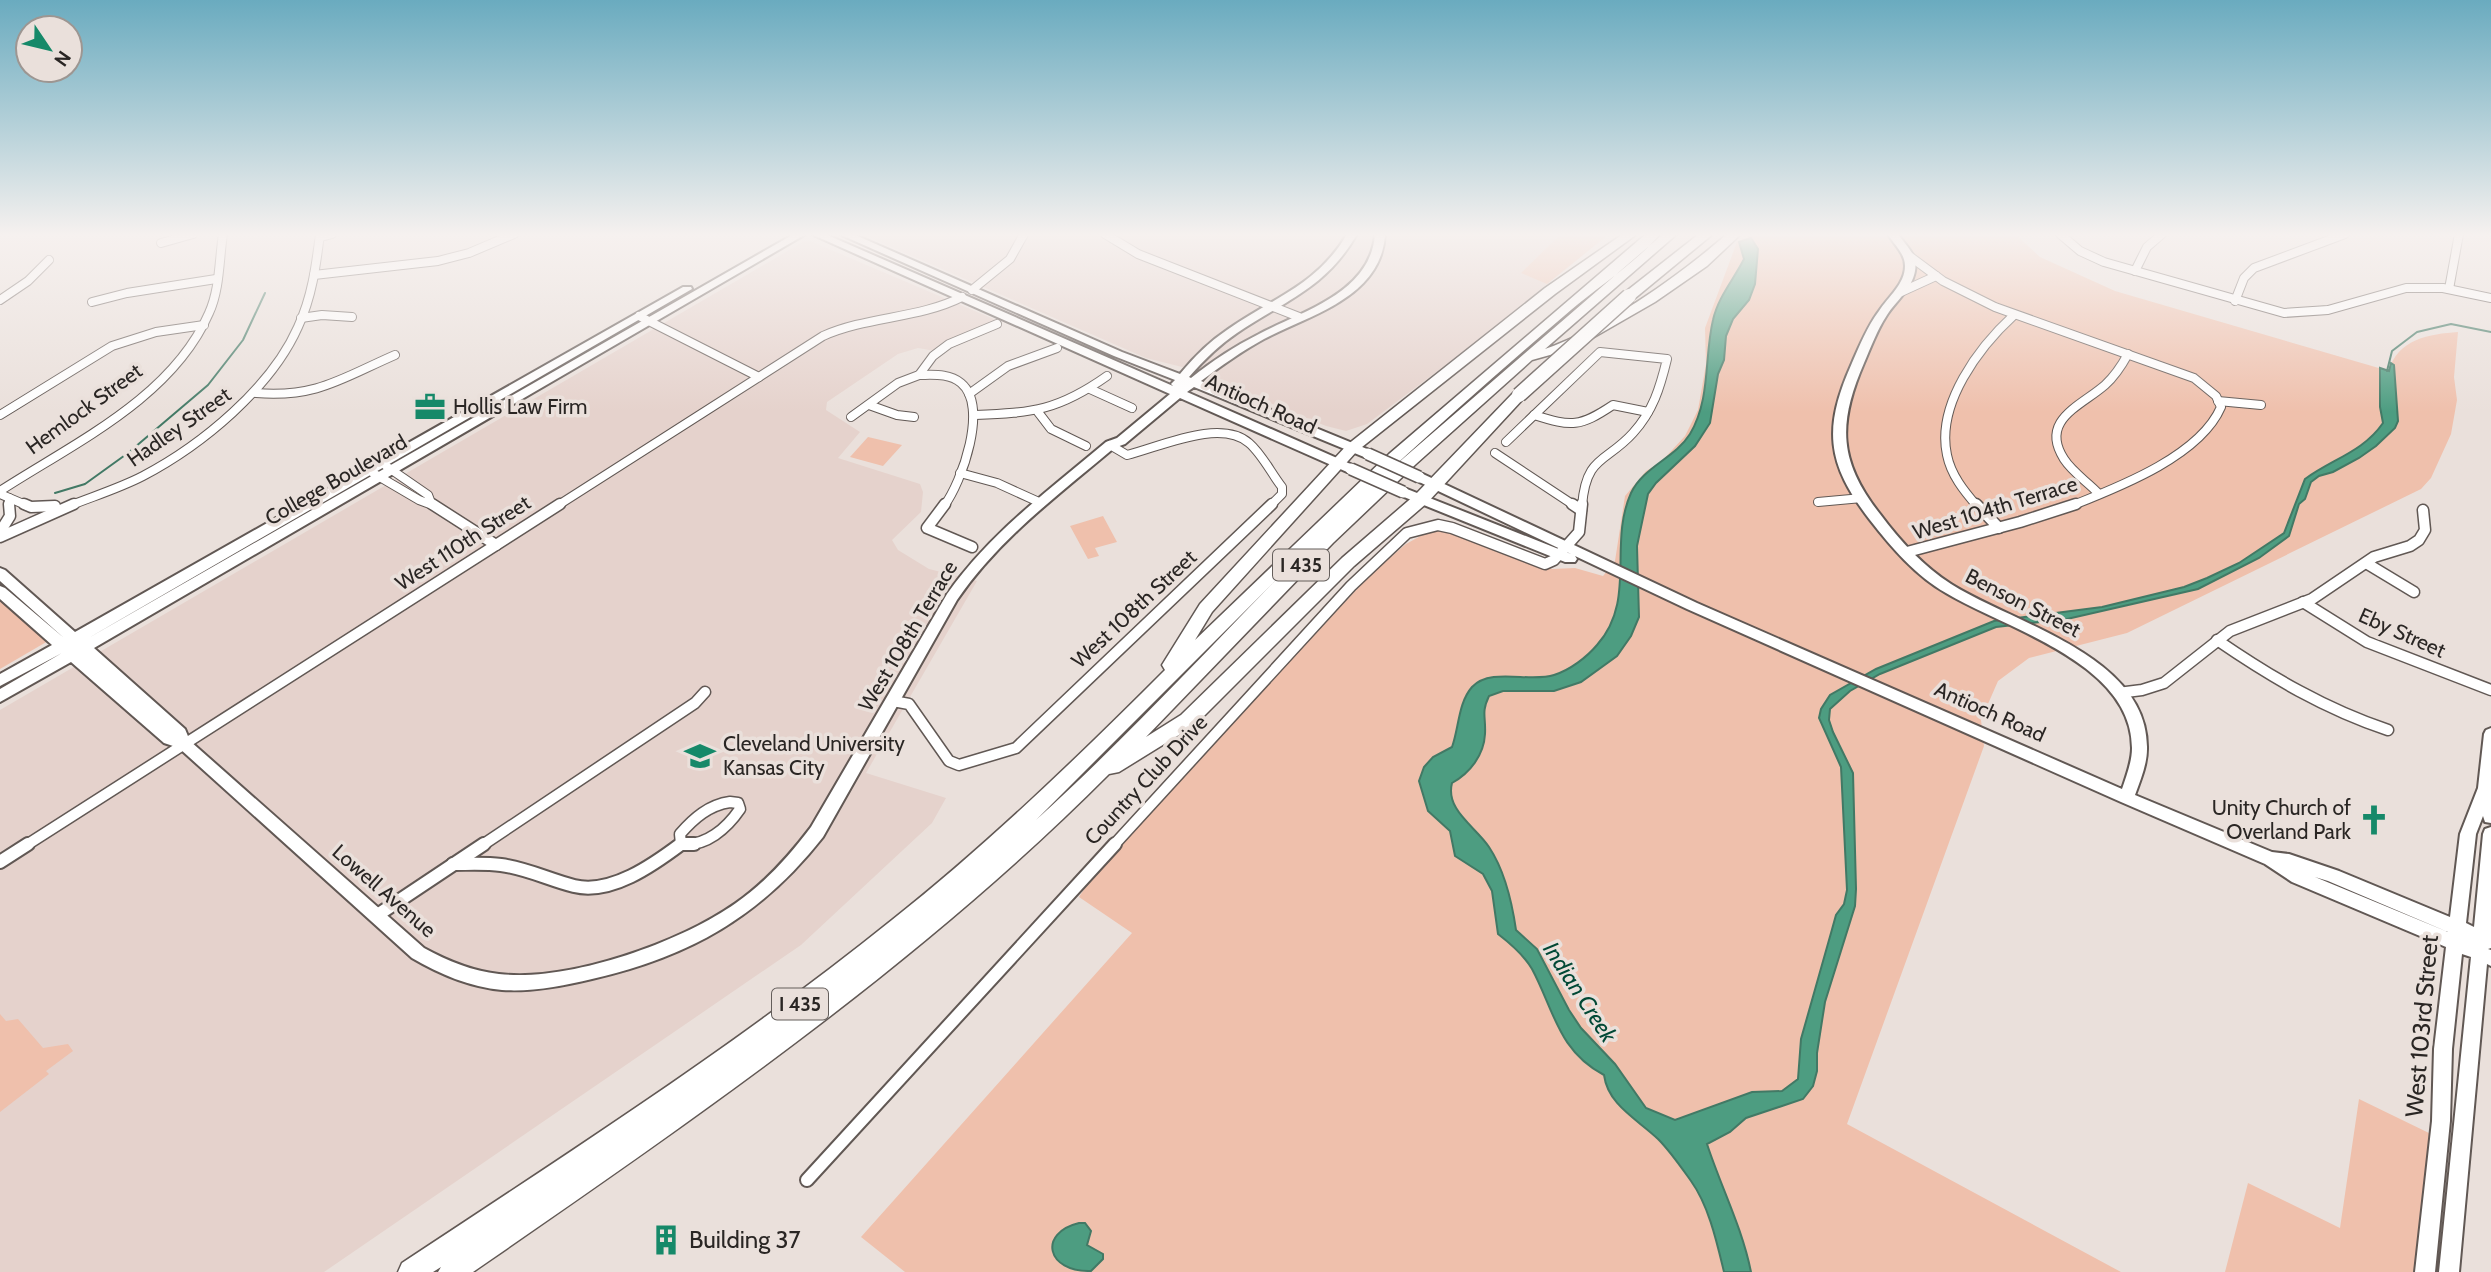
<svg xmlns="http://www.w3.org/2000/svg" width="2491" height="1272" viewBox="0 0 2491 1272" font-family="Cabin,sans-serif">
<rect width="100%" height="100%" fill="#eae0db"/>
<!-- built -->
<g fill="#e5d2cc">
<path d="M862,234H1609L1475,343L1367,424L1346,431L1326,426L1182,367L1146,358Z"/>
<path d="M810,241L996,320L950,339L935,351L918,348L898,354L827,402L826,410L860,432L838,458L920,484L923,492L921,512L892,540L898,550L929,569L977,581L866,773L946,798L932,823L801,945L324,1272H0V710L803,242Z"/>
</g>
<!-- green -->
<g fill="#efc0ac">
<path d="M1561,234H1609L1547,284L1521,273Z"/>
<path d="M1756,234H2015L2040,257L2115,291L2389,371C2397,339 2430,334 2458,332L2454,377L2457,400L2451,434L2431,478L2421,489L2127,633L2029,658L1998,681L1981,720L1984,746L1847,1124L2121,1272H905L861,1237L1132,933L1079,897L1090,880L1163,797L1373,572L1406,544L1435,528L1453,531L1552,569L1575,568L1603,576L1615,561L1625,496L1646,471L1661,462L1685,436L1698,410L1706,364L1705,328L1737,242Z"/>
<path d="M868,437L902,445L883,466L850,457Z"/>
<path d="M1103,516L1117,542L1095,548L1099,556L1088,559L1070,526Z"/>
<path d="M0,597L48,641L0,669Z"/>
<path d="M0,1014L6,1021L18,1019L43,1048L68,1044L73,1051L46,1071L49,1074L0,1112Z"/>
<path d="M2359,1099L2431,1134L2416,1272H2225L2248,1183L2340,1228Z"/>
</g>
<!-- water -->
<g fill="#4d9d81" stroke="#427965" stroke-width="2">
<path d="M1751,238L1758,249L1755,284L1749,300L1733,319L1726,336L1724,360L1718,374L1710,423L1695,446L1656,483L1648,494L1637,546L1639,617L1631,636L1617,656L1581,682L1554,691H1503L1489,696C1481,713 1486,716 1485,734C1484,755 1470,773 1452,783C1445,810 1476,827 1489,847C1505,871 1512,902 1516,930L1537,949L1569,1010L1581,1028L1615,1064L1646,1108L1675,1120L1752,1092L1782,1091L1798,1079L1801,1039L1831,933L1836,915L1844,904L1847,890L1841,767L1819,718L1821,709L1830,695L1876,669L1994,621L2102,607L2184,587L2207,578L2239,563L2284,533L2305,479C2332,459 2363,452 2383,423L2380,407V368L2389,371L2391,363L2394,365L2398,421L2395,428L2376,446L2359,458L2333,472L2319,476L2311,482L2305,499L2299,504L2289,536L2259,558L2198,589L2067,619L1996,627L1880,674L1850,691L1830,709L1829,720L1833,732L1853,773L1856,889L1855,906L1825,1002L1817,1053V1071L1813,1086L1803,1099L1746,1118L1730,1132L1707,1144C1721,1187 1742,1227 1751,1272H1724C1717,1243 1709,1206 1691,1181C1681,1167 1670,1151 1658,1139C1637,1119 1608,1105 1604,1075C1558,1051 1554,1010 1532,969C1524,955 1511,944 1498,934L1492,891L1483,874L1455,856L1450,831L1428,811L1419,781L1424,767L1433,757L1452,747C1459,728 1458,703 1472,687C1491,667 1530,683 1554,675C1570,670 1587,657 1597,645C1637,600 1608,544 1631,493C1643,467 1675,458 1690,434C1711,399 1704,357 1713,320C1718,297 1734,279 1744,259L1739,242Z"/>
<path d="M1079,1223H1085L1091,1231L1087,1245L1103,1254V1259L1091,1271C1046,1272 1038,1233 1079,1223Z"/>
</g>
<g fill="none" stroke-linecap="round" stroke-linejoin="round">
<!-- stream -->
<g stroke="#427965" stroke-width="2">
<path d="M2387,371L2392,351L2417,332L2451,324L2491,332"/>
<path d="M55,493L85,484L128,453L208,385L243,340L265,293"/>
</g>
<!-- street-far2 casing -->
<g stroke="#615854" stroke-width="10">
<g id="street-far2">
<path d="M1105,234L1138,254L1299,317"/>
<path d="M2060,234L2080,251L2104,262L2284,313L2328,310L2406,288H2443L2491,298"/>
<path d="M321,237L332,234"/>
<path d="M161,243L193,234"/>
<path d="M1908,255L1943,281L1995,307L2194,378L2216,396L2221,407C2200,456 2119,487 2071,506"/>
<path d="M2135,271L2147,247L2162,234"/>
<path d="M314,275L438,261L469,253L514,234"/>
<path d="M2449,289L2459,234"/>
<path d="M972,290L1010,259L1024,234"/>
<path d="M1901,292L1936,276"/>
<path d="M0,300L28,281L49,260"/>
<path d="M2235,301L2244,278L2254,268L2345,234"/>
<path d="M92,302L127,293L216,279"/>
<path d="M639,316L759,377"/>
<path d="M301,318L322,315L352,317"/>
<path d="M919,375C933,375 949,373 961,383C989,406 962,482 944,506"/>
<path d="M1090,389L1132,408"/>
<path d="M256,393C317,398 342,378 395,355"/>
<path d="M969,394L1008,366L1057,348"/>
<path d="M2218,401L2261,405"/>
<path d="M869,405L897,415L914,417"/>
<path d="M1038,412L1051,429L1086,446"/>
<path d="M0,415L112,346L156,332L204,325"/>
<path d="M975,415C1033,413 1059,410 1107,376"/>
<path d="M1534,415C1572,427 1580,427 1613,405L1648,412"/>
<path d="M851,417L898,383L919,375L933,356L949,344L997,324"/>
<path d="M1506,442L1600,352L1667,359C1660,388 1653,411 1633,433C1606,463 1586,455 1582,506"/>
<path d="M1110,445L1127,455C1160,447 1220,418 1249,443C1262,454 1271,473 1282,487V494L1270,506"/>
<path d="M1495,453L1575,506"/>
<path d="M386,466L428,495L431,503"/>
<path d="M373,473L419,500L435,506"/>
<path d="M960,473L997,483L1041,503"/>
<path d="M0,491C74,443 172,398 209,313C220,289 219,260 223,234"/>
<path d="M0,494L28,506"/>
<path d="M2099,494C2088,482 2073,473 2064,459C2039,420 2081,406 2105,385C2115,376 2122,365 2128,354"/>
<path d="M9,498V506"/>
<path d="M1818,502L1862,498"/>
<path d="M69,506C94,496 120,488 143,476C202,445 271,388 298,327C312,297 316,266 320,234"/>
<path d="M557,506L823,336C868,316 918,319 962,297"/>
<path d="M1977,506C1964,491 1951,475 1947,455C1936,404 1979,347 2014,315"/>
</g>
</g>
<!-- street-far1 casing -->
<g stroke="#615854" stroke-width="13">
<g id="street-far1">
<path d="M24,504L31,507L55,506"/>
<path d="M432,504L496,545"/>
<path d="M945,504L927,528L972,547"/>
<path d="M1572,504L1581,510"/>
<path d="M1976,504L1999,528"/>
<path d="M0,532L10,516L9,504"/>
<path d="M0,537L74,504"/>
<path d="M1907,552L2020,522L2076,504"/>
<path d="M2366,563L2414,592"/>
<path d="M2303,602L2367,642L2491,690"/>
<path d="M2217,640C2271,677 2325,709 2388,730"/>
<path d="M2118,693L2142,690L2164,683L2230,631L2312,599L2374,557L2410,546L2419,540L2425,530L2423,510"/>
<path d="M893,701L909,704L949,761L959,765L1016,748L1272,504"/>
<path d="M730,802L738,803L740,809C727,828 706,847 681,844L680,834C694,818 709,805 730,802Z"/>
<path d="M25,846L560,504"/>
<path d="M481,846L695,703L705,692"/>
<path d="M679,846L681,844"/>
<path d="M1113,846L1351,586L1407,533L1438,525L1452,528L1545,564L1554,560L1579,532L1582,504"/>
</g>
</g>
<!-- street casing -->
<g stroke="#615854" stroke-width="16">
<g id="street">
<path d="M681,844H694"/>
<path d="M0,862L28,844"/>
<path d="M453,864C469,864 486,863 501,865C526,868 550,880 574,886C611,895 653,865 681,844"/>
<path d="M376,916L484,844"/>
<path d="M807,1180L1115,844"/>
</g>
</g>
<!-- secondary casing -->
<g stroke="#615854" stroke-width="4">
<g id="secondary">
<path d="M794,234H806L94,648L185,729L190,741L424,948C448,961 472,971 499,974C569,982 679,943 736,903C766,882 789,856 811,827L947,594C991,532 1048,491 1106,442L1117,438L1170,394L811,234H825L1173,386L1171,384L1175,380L1114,356L839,234H853L1122,352L1180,374C1194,357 1209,342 1227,330C1272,298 1318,285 1347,234H1357C1326,288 1286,300 1237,333C1219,345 1203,361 1189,377L1191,378C1212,361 1235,346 1259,334C1302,311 1371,293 1375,234H1385C1382,297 1310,315 1264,339C1242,351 1221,366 1201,381L1372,451L1374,454L1368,458L1364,457L1194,387L1187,392L1355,466L1357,469L1351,473L1347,472L1180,398L1125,444L1114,448C1057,496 1000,538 957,600L823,837C761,916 690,957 592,979C563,986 532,992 502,990C470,987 439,974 412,958L179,748L164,743L71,662L0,702V689L62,653L0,686V674L52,645L0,599V586L5,588L64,638L0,581V568L5,570L75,632L683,287H691L692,289L85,640Z"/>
<path d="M1888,234H1898C1906,246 1918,255 1915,271C1912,289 1896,301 1887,315C1877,330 1871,347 1864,363C1838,423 1838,461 1880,514C1900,541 1923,566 1951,584C2014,624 2149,656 2147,749C2147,765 2140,781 2135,795L2272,852L2289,854L2339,871L2450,917L2460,834L2478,788L2484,734L2486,730L2491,728V823L2485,822L2483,816L2476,834L2466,923L2474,927L2483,834L2485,829L2491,827V948L2488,949L2491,950V966L2487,964L2459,1272H2439L2471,957L2462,954L2452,1049L2450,1121L2435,1272H2415L2432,1121L2434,1049L2446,947L2292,882L2265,864L2121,802L1687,609L1575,556L1577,559L1575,562H1565L1399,495L1397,492L1403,488L1407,489L1571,554L1415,480L1413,477L1419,473L1423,474L1697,603L2122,789C2126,777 2132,762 2132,748C2132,663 2006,629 1946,593C1916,576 1891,547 1870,520C1826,463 1823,428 1852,363C1860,345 1867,327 1879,311C1888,297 1905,284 1905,266C1905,253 1894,245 1888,234ZM2315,877L2328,881L2448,932Z"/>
</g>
</g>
<!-- highway casing -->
<g stroke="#615854" stroke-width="3">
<g id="highway">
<path d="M1623,234H1637L1555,294L1357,451L1212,612L1195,640L1389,454L1646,234H1660C1637,262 1599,286 1571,310C1510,362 1450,415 1391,469L1663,234H1677L1545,349C1606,328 1679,276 1727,234H1741L1707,266L1655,302L1575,348L1532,360L1416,464L1333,543L1146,737L1181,715L1342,558L1415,495L1514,392H1524L1526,395L1524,398L1427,503L1354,566L1195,725L1119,772L1109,774C919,965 694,1119 473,1272H438L441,1267L433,1272H398L402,1263C568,1153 737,1045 892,920C989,843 1078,757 1165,670L1162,665L1200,604L1347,445L1545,288ZM1276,580C1197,661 1120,744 1036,820Z"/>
<path d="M1699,234H1713L1634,299H1624V293Z"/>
</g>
</g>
<!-- street-far2 -->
<use href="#street-far2" stroke="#fff" stroke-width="8"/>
<!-- street-far1 -->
<use href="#street-far1" stroke="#fff" stroke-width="10"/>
<!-- street -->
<use href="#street" stroke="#fff" stroke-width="12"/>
<!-- secondary -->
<use href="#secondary" fill="#fff" fill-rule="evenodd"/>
<!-- highway -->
<use href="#highway" fill="#fff" fill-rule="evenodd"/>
<!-- secondary-bridge casing -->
<g stroke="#615854" stroke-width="14" stroke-linecap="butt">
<g id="secondary-bridge">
<path d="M1368,454L1419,477"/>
<path d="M1351,469L1403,492"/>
</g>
</g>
<!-- highway-bridge casing -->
<g stroke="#615854" stroke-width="17" stroke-linecap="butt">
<path id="highway-bridge" d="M1519,395L1629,296"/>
</g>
<!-- secondary-bridge -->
<use href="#secondary-bridge" stroke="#fff" stroke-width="11"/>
<!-- highway-bridge -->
<use href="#highway-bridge" stroke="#fff" stroke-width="14"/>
</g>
<!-- sky -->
<linearGradient id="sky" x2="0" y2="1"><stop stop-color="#6aabbf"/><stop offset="0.57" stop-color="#f6f1ef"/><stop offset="1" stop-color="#f6f1ef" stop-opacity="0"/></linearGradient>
<rect width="2491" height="412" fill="url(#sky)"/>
<!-- icons -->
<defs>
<g id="office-bare" transform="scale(2.415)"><path d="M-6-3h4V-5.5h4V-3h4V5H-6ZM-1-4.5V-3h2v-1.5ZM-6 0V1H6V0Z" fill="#168969" stroke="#eae0db" stroke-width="2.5" paint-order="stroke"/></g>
<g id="university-bare" transform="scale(2.415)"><path d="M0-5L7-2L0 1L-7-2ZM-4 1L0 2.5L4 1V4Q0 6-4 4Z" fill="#168969" stroke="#eae0db" stroke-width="2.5" paint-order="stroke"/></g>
<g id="church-bare" transform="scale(2.415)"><path d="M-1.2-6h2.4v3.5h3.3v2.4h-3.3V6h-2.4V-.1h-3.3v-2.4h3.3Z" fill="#168969" stroke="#eae0db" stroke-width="2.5" paint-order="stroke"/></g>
<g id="building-bare" transform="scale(2.415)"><path d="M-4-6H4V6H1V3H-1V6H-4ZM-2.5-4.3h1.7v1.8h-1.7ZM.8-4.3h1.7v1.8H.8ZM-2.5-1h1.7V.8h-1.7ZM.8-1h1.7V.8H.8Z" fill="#168969" stroke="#eae0db" stroke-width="2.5" paint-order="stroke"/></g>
</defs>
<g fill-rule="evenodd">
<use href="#office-bare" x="430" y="407"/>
<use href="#university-bare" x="700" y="756"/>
<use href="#church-bare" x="2374" y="820"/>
<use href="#building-bare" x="666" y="1240"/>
</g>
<g text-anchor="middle" stroke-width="7" stroke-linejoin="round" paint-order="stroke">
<!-- shield labels -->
<g fill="#eae0db" stroke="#645e5b" stroke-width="2">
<rect x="1273" y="549.5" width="56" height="31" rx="5"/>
<rect x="772" y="988.5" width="56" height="31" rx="5"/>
</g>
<g font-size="19" font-weight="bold" fill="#2a2624">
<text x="1301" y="572">I 435</text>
<text x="800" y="1011">I 435</text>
</g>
<!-- street labels -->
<g font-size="21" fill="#2a2624" stroke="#eae0db">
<text transform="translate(1261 404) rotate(24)" y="7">Antioch Road</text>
<text transform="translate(84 409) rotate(-36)" y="7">Hemlock Street</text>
<text transform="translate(179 427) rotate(-35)" y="7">Hadley Street</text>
<text transform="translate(336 480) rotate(-30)" y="7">College Boulevard</text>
<text transform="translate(1995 508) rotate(-17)" y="7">West 104th Terrace</text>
<text transform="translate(463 543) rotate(-33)" y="7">West 110th Street</text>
<text transform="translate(2023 603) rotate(27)" y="7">Benson Street</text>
<text transform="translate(1134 609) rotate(-43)" y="7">West 108th Street</text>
<text transform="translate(2402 633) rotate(24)" y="7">Eby Street</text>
<text transform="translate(908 636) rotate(-59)" y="7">West 108th Terrace</text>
<text transform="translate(1990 712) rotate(24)" y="7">Antioch Road</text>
<text transform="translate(1146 780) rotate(-47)" y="7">Country Club Drive</text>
<text transform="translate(384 891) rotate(41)" y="7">Lowell Avenue</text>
</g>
<!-- poi labels -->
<g font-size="21" fill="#2a2624" stroke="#eae0db" text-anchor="start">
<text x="453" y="414">Hollis Law Firm</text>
<text x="723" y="751">Cleveland University<tspan x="723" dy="24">Kansas City</tspan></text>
<text x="2351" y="815" text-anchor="end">Unity Church of<tspan x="2351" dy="24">Overland Park</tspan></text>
</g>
<!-- water labels -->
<g font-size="23" font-style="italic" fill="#014835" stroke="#eae0db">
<text transform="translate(1580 992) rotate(57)" y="8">Indian Creek</text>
</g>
<!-- near-street labels -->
<g font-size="24" fill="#2a2624" stroke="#eae0db">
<text transform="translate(2422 1026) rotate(-85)" y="8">West 103rd Street</text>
</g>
<!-- near-poi labels -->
<g font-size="24" fill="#2a2624" stroke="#eae0db" text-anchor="start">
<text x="689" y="1248">Building 37</text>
</g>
</g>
<!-- north arrow -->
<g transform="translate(49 49) rotate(125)"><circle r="33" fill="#eae0db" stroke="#9d9692" stroke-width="2"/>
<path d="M0-5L12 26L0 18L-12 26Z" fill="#168969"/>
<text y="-10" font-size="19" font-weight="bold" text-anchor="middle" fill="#2a2624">N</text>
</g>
</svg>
